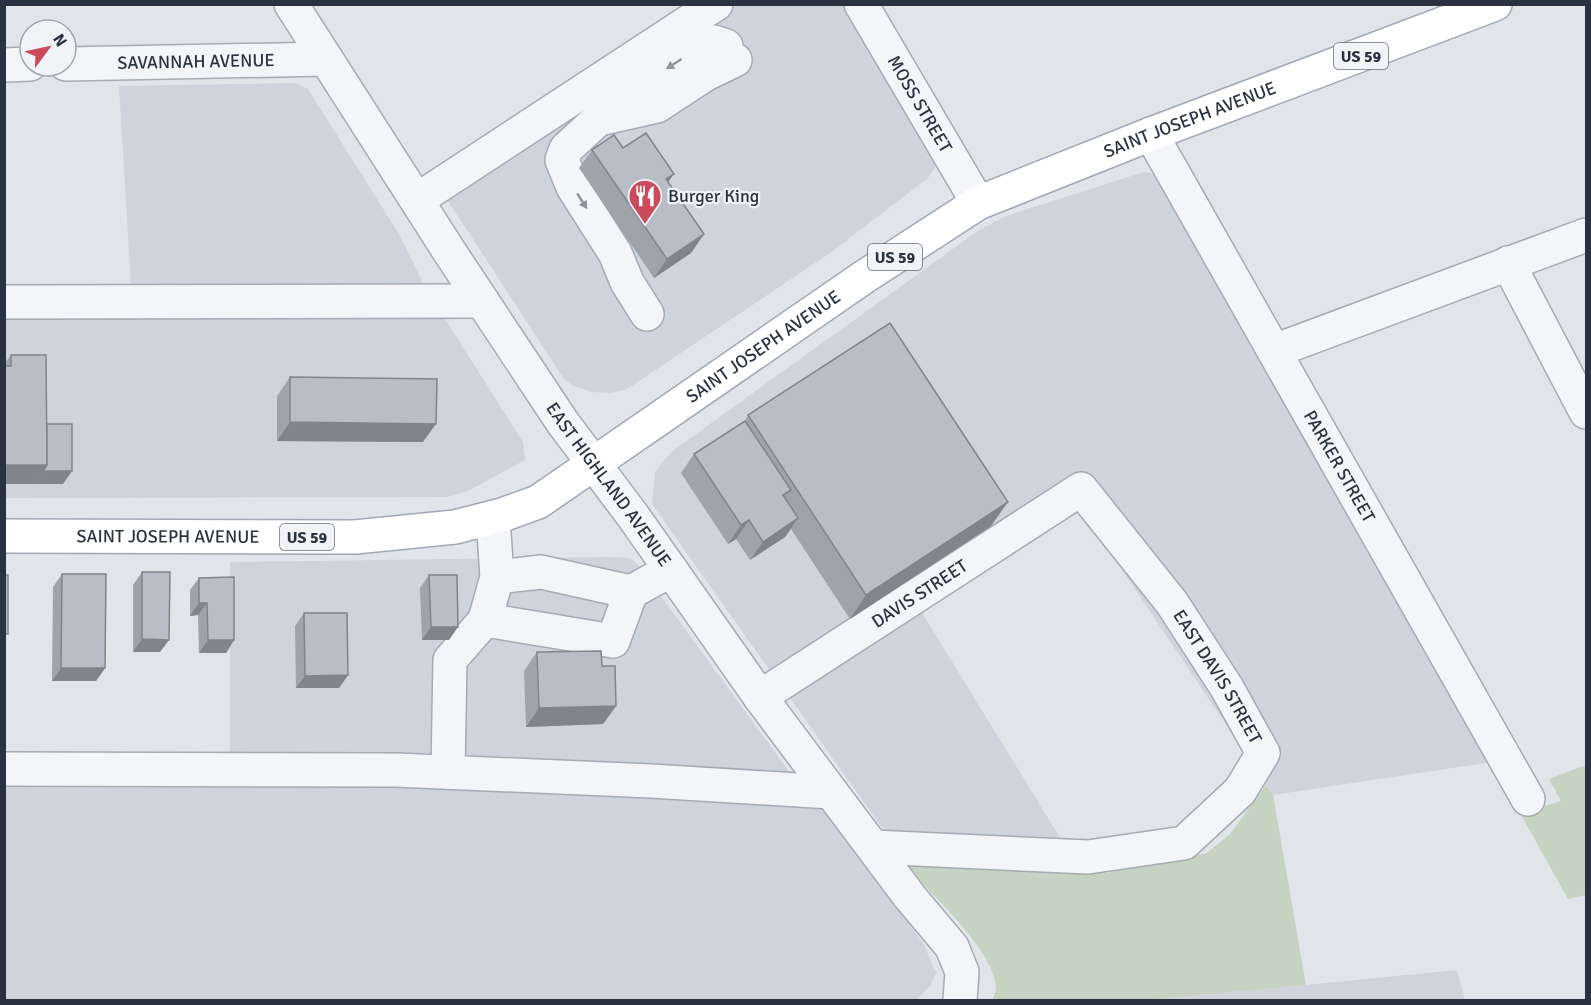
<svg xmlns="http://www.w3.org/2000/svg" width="1591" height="1005" viewBox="0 0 1591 1005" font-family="Signika,sans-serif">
<rect width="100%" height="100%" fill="#e1e4e9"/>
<!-- built -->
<g fill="#cfd3db">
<path d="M736,5H849L934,155L936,166L928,178L830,253L627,389L611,393L592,392L574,386L564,379L443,193Z"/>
<path d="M296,83L308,89L399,234L425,287L131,285L119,86Z"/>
<path d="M1144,172L1156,174L1492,762L1273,795L1066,486L773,675L652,504L655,472L671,452L979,230L1006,216Z"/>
<path d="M440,311L523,442L525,460L468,491L447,497L5,498L4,312Z"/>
<path d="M609,557L630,558L639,566L790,773L230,756V562Z"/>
<path d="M919,608L1064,844L890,839L788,695Z"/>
<path d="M5,756L345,783L823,804L923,943L936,973L930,986L916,1000H5Z"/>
<path d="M1457,970L1465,1000H1146L1306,985Z"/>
</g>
<!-- green -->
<g fill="#c6d3c3">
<path d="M1586,765V895L1568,899L1520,813L1561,801L1549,779Z"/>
<path d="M1266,785L1273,795L1306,985L1146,1000H992C994,997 996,991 996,987C995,951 927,889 902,863L1106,873L1207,853L1230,834Z"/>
</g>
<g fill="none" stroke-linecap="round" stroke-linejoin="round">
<!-- minor casing -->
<g stroke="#a6abb3" stroke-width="36">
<g id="minor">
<path id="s1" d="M291,4L449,251L563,423L633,516L760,697L910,897L952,947L962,972L960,1000"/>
<path id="s2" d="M861,4L978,203"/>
<path id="s3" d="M66,64L326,59"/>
<path d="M4,65L30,64"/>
<path d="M604,118L657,106L706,74L735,60"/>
<path id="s4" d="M1151,134L1528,799"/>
<path d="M417,200L716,4"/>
<path d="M1508,263L1586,412"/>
<path d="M4,302L482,301"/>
<path d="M647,314L627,282L615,253L573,187L562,160L566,149L619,100L698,48L714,42L726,46"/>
<path d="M1274,351L1586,235"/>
<path d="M497,577L541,572L631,592"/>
<path d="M485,620L613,641L631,592L671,570"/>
<path id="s5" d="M760,697L1081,489L1172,603L1227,688L1263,753L1240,791L1184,843L1088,857L873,847"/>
<path d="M4,769L396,770L651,781L831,792"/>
<path d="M448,772L450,660L485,620L497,577L493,518"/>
</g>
</g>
<!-- major casing -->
<g stroke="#a1a8b5" stroke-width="36">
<g id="major">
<path id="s6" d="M4,536L355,537L455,527L502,515L538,502L864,277L978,203L1151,134L1495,4"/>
</g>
</g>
<!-- minor -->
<use href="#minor" stroke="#f4f5f8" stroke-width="33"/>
<!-- major -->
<use href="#major" stroke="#fff" stroke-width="33"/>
</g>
<!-- wall -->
<g fill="#9fa3aa">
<path d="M623,148L668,182L704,234L691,253L654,278L579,168L592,150Z"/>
<path d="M11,355L47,424L63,484H4V364Z"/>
<path d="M290,377L423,442L277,441V396Z"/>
<path d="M748,415L991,526L850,619L791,529L785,537L750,560L736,539L728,544L681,473L694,454L745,421Z"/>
<path d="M142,572L160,652H133V585Z"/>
<path d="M62,574L105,668L96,681H52L53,587Z"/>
<path d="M429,575L449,640H422L420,588Z"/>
<path d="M199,578L234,640L226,653H199L198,615L190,616V590Z"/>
<path d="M304,613L348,675L339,688H296L295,626Z"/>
<path d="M537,652L602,666L616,706L603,724L526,727L524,671Z"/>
</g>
<!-- shaded-wall -->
<g fill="#82848b">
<path d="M674,174L661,192L666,179Z"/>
<path d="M704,234L691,253L654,278L667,259Z"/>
<path d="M290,422L436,424L423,442L277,441Z"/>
<path d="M4,465H47L34,484H4Z"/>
<path d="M43,471H72L63,484H34Z"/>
<path d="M1008,502L991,526L850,619L866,595Z"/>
<path d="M798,518L785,537L750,560L763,542Z"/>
<path d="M749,520L736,539L728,544L741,525Z"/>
<path d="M199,603H207L198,615L190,616Z"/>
<path d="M431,627H458L449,640H422Z"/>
<path d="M142,639L169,640L160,652H133Z"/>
<path d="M208,640H234L226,653H199Z"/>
<path d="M61,668H105L96,681H52Z"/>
<path d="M348,675L339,688H296L305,676Z"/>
<path d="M616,706L603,724L526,727L539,708Z"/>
</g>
<!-- building -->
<g fill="#b9bdc6" stroke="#82848b" stroke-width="1.5">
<path d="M646,133L674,174L666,179L704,234L667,259L592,150L614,135L623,148Z"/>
<path d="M890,323L1008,502L866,595L748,415Z"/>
<path d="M11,355H46L47,465H4V366H11Z"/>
<path d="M290,377L437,379L436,424L290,422Z"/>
<path d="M745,421L791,490L783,495L798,518L763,542L749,520L741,525L694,454Z"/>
<path d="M47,424H72V471H43L47,465Z"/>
<path d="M142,572H170L169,640L142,639Z"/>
<path d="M62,574H106L105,668H61Z"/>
<rect x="4" y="575" width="4" height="59"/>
<path d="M429,575H457L458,627H431Z"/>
<path d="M234,577V640H208L207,603H199V578Z"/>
<path d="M304,613H347L348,675L305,676Z"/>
<path d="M601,651L602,666H615L616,706L539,708L537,652Z"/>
</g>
<!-- one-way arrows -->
<defs><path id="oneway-solid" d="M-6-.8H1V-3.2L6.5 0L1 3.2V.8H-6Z" transform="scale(1.5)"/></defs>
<g fill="#8f949c">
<use href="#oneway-solid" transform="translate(674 64) rotate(147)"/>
<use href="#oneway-solid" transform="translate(582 201) rotate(57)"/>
</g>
<!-- icons -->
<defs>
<g id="restaurant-pin" transform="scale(1.725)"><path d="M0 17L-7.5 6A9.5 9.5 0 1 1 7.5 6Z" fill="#cb4a5b" stroke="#f1f3f7"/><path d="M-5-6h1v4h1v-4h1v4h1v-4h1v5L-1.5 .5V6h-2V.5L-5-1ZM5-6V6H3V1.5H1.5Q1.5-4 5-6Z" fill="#fff"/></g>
</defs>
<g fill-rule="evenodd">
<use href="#restaurant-pin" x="645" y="196"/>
</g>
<g text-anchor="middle" stroke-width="4.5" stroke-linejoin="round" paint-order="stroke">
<!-- shield labels -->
<g fill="#f1f3f7" stroke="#666c78" stroke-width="1.5">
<rect x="1334" y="43" width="54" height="26" rx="4.5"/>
<rect x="868" y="244" width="54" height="26" rx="4.5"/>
<rect x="280" y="524" width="54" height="26" rx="4.5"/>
</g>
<g font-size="16" font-weight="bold" fill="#2a3241">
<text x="1361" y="62">US 59</text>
<text x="895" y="263">US 59</text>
<text x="307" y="543">US 59</text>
</g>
<!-- street labels -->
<g font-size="18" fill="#2a3241" stroke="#f1f3f7">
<text dy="6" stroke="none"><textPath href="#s3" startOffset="130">SAVANNAH AVENUE</textPath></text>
<text dy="6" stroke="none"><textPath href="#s2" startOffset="116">MOSS STREET</textPath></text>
<text dy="6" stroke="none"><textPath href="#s6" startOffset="1298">SAINT JOSEPH AVENUE</textPath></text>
<text dy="6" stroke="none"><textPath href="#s6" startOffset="812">SAINT JOSEPH AVENUE</textPath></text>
<text dy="6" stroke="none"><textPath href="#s4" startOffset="382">PARKER STREET</textPath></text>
<text dy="6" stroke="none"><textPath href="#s1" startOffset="576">EAST HIGHLAND AVENUE</textPath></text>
<text dy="6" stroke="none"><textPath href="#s6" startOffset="164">SAINT JOSEPH AVENUE</textPath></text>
<text dy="6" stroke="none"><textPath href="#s5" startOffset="190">DAVIS STREET</textPath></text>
<text dy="6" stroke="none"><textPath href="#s5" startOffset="615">EAST DAVIS STREET</textPath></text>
</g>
<!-- poi labels -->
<g font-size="18" fill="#2a3241" stroke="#f1f3f7" text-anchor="start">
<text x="668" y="202">Burger King</text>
</g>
</g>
<!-- border -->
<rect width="1591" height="1005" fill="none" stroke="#2a3241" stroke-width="12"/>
<!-- north arrow -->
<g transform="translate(48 48) rotate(57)"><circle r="28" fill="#f1f3f7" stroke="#a1a6ae" stroke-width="1.5"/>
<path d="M0-4.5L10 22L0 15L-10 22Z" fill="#cb4a5b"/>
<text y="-9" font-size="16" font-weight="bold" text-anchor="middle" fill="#2a3241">N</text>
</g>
</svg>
